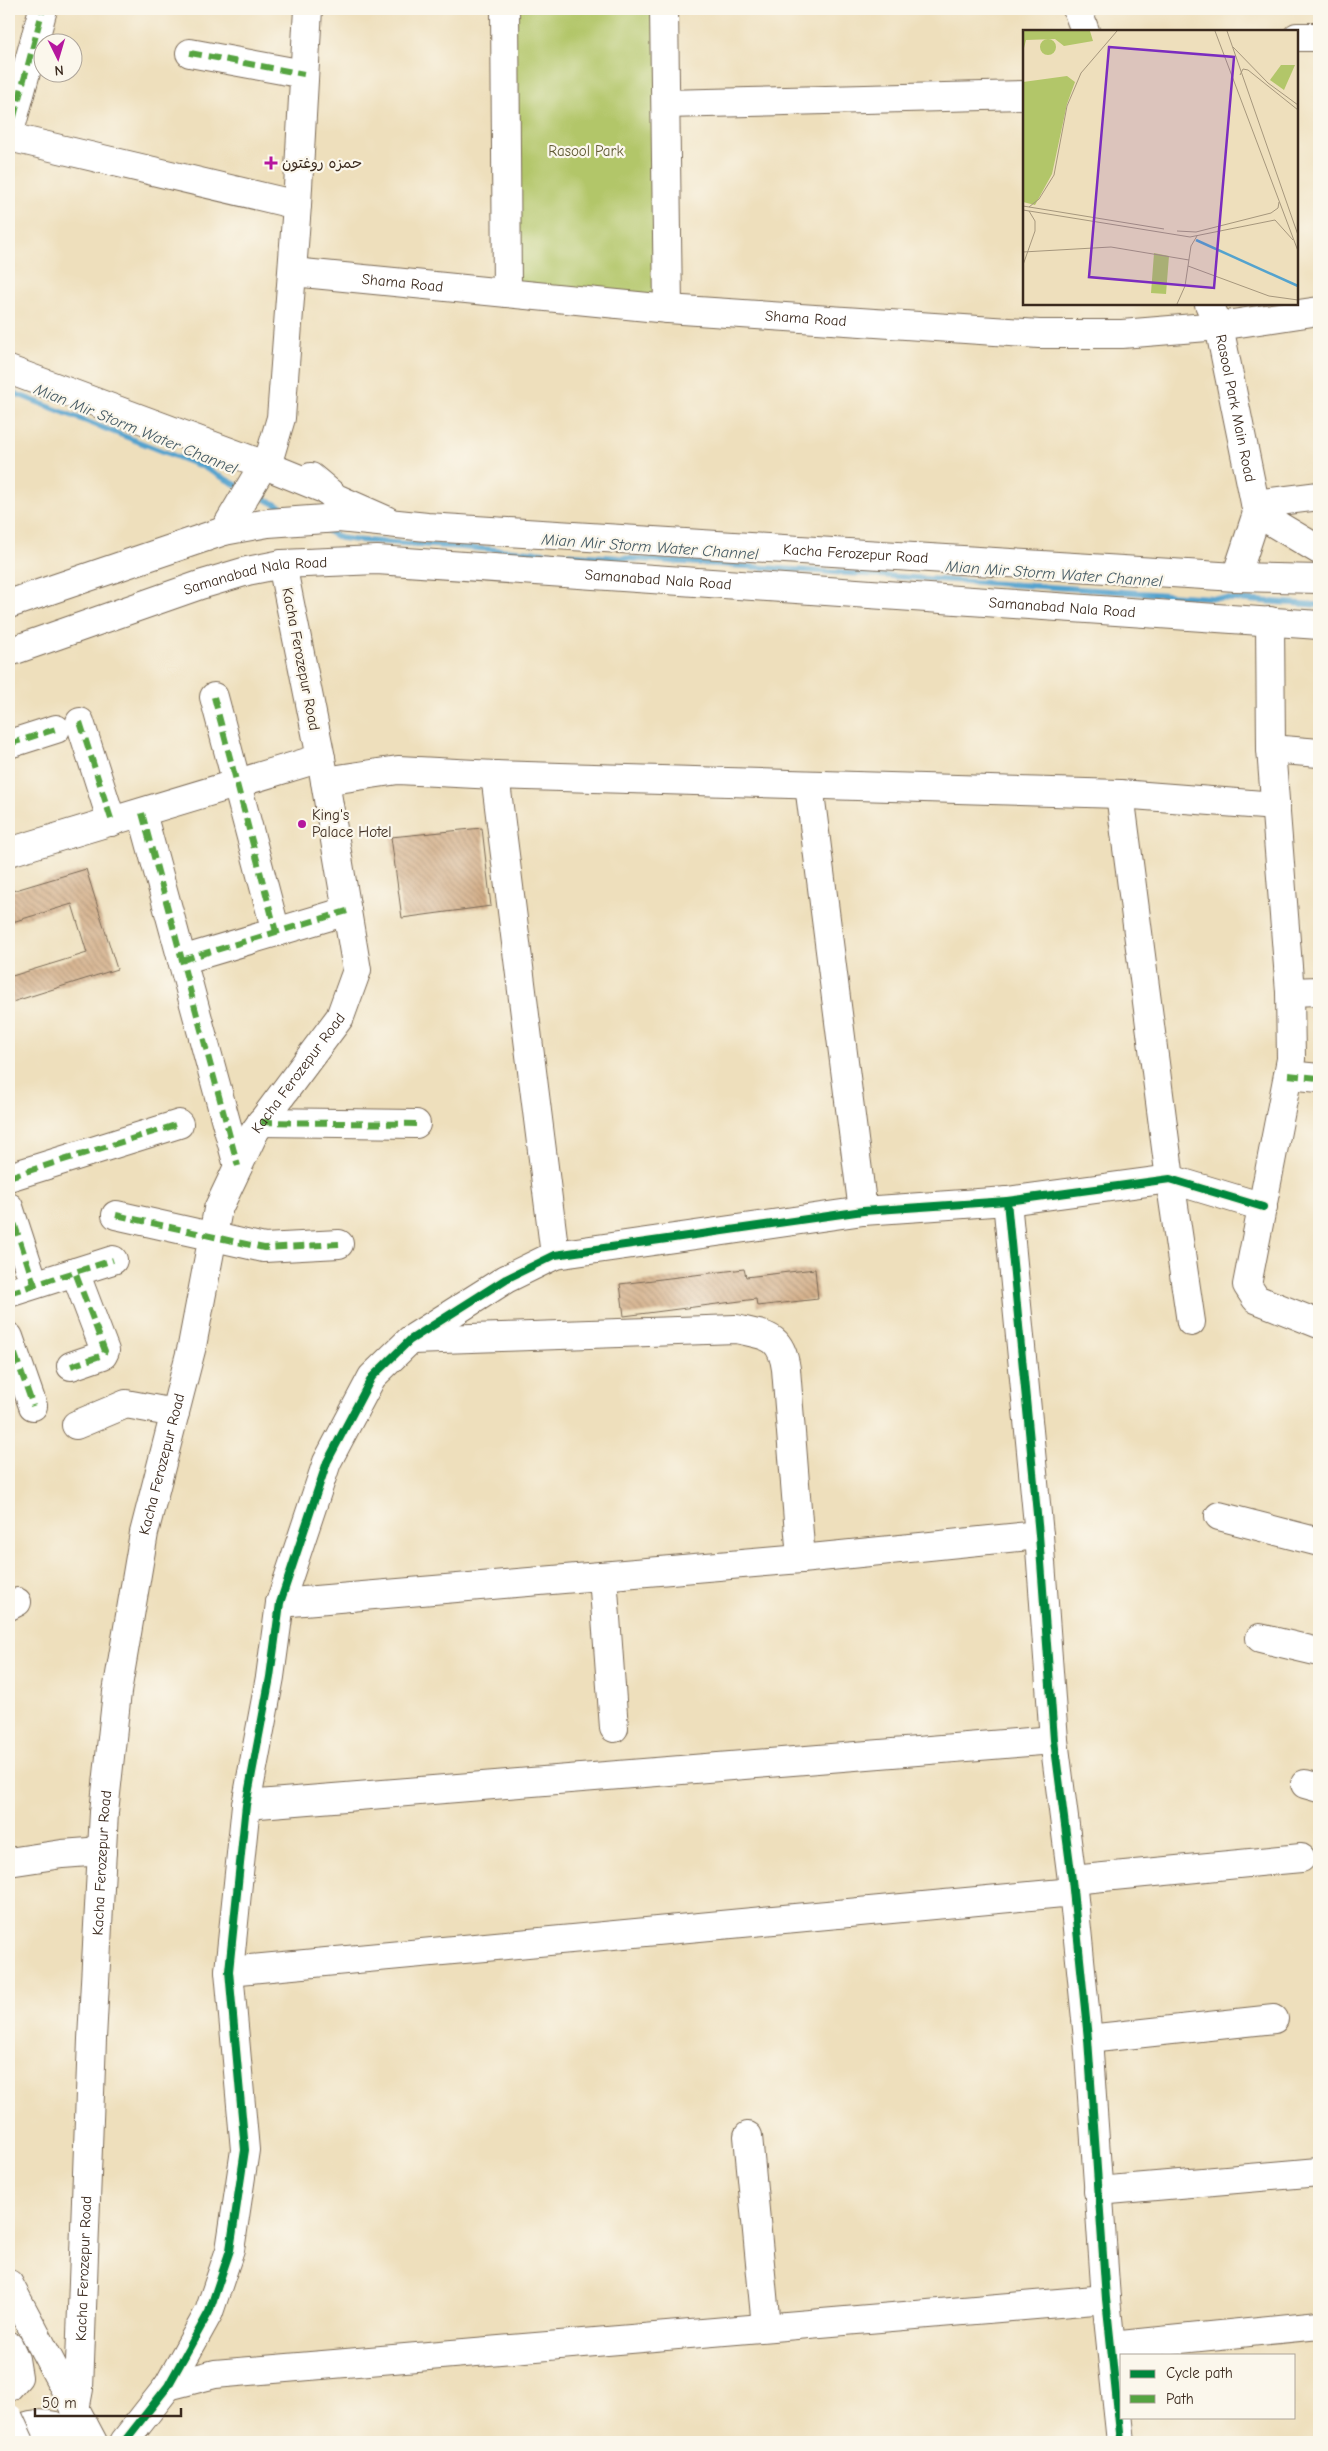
<svg xmlns="http://www.w3.org/2000/svg" width="1328" height="2451" viewBox="0 0 1328 2451" font-family="'Comic Neue','Playpen Sans Arabic',sans-serif">
<defs>
<pattern id="building-back-hatch" width="6" height="6" patternUnits="userSpaceOnUse" patternTransform="scale(1.25)"><rect width="6" height="6" fill="#d3ae88"/><path d="M-1 5l2 2M0 0l6 6M5-1l2 2" fill="none" stroke="#ac8e6f"/></pattern>
</defs>
<rect width="100%" height="100%" fill="#fbf7ec"/>
<filter id="ink" filterUnits="userSpaceOnUse"><feTurbulence type="fractalNoise" baseFrequency=".02" numOctaves="2"/><feDisplacementMap in="SourceGraphic" scale="10" xChannelSelector="R" yChannelSelector="G"/><feConvolveMatrix kernelMatrix="1 2 1 2 8 2 1 2 1" color-interpolation-filters="sRGB"/></filter>
<filter id="wash" filterUnits="userSpaceOnUse"><feTurbulence type="fractalNoise" baseFrequency=".0096" numOctaves="4" result="noise"/><feDisplacementMap in="SourceGraphic" scale="20" xChannelSelector="R" yChannelSelector="G"/><feGaussianBlur stdDeviation="1.12" result="paint"/><feColorMatrix in="noise" values="0 0 0 0 0 0 0 0 0 0 0 0 0 0 0 0 0 1.4 0 .05"/><feComposite in="paint" operator="in"/></filter>
<g filter="url(#wash)">
<rect width="100%" height="100%" fill="#eedfbc"/>
<!-- park -->
<path fill="#b2c669" stroke="#767844" d="M505,9H664L668,309L507,293Z"/>
<g fill="none" stroke-linecap="round" stroke-linejoin="round">
<!-- stream -->
<g stroke="#54a3ce" stroke-width="5.5">
<path d="M9,391L203,467L242,488"/>
<path d="M255,494L289,511"/>
<path d="M324,529L340,538L355,540L1319,605"/>
</g>
</g>
<g id="blocks">
<!-- building -->
<g fill="url(#building-back-hatch)">
<path d="M482,828L491,906L402,918L391,837Z"/>
<path d="M86,869L117,969L9,1003V977L87,953L72,904L9,923V892Z"/>
<path d="M744,1269L746,1277L815,1269L818,1299L757,1306L756,1299L624,1316L620,1284Z"/>
</g>
</g>
</g>
<g filter="url(#ink)">
<use href="#blocks" fill-opacity="0" stroke="#7a6955" stroke-width="1"/>
<g fill="none" stroke-linecap="round" stroke-linejoin="round">
<!-- minor casing -->
<g stroke="#7a6955" stroke-width="30">
<g id="minor">
<path d="M505,9L507,293"/>
<path d="M664,9L668,309"/>
<path d="M1077,9L1085,31"/>
<path d="M1297,37H1319"/>
<path d="M190,53L304,74"/>
<path d="M666,104L1024,95"/>
<path d="M9,135L43,9"/>
<path d="M9,137L297,205"/>
<path id="s1" d="M293,272L668,309L1039,334H1122L1219,326L1319,311"/>
<path id="s2" d="M1209,304L1219,326L1257,513L1236,577"/>
<path d="M9,370L265,465L324,489"/>
<path d="M311,477L336,498L386,520"/>
<path d="M1255,504L1319,496"/>
<path d="M1257,513L1319,550"/>
<path d="M224,531L271,452L281,418L297,205L308,9"/>
<path d="M1270,621L1271,749L1290,992L1291,1059L1247,1285L1256,1299L1319,1324"/>
<path d="M214,697L276,932"/>
<path d="M80,722L112,822"/>
<path d="M9,744L56,729"/>
<path d="M1271,749L1319,753"/>
<path d="M495,775L555,1255"/>
<path d="M325,781L398,770L495,775L1120,794L1276,806"/>
<path d="M809,785L863,1211"/>
<path d="M1120,794L1170,1179L1191,1322"/>
<path d="M142,813L238,1166"/>
<path d="M9,852L321,758"/>
<path d="M182,960L347,911"/>
<path d="M1290,992L1319,991"/>
<path d="M1288,1075L1319,1078"/>
<path d="M261,1122L416,1124"/>
<path d="M9,1177L179,1124"/>
<path d="M1007,1201L1039,1535L1054,1740L1072,1880L1088,2039L1106,2299L1121,2442"/>
<path d="M9,1207L34,1284"/>
<path d="M116,1215L264,1248L339,1244"/>
<path d="M9,1293L113,1260"/>
<path d="M9,1337L33,1406"/>
<path d="M412,1340L736,1329C766,1336 781,1334 786,1369L801,1559"/>
<path d="M71,1366L103,1355L105,1351L75,1272"/>
<path d="M76,1425L126,1404L175,1413"/>
<path d="M1219,1516L1319,1542"/>
<path d="M603,1576L614,1728"/>
<path d="M280,1603L801,1559L1039,1535"/>
<path d="M9,1606L17,1602"/>
<path d="M1260,1638L1319,1652"/>
<path d="M1305,1784L1319,1788"/>
<path d="M246,1805L1054,1740"/>
<path d="M9,1862L62,1854L102,1851"/>
<path d="M1072,1880L1301,1858"/>
<path d="M229,1971L1073,1892"/>
<path d="M1088,2039L1274,2019"/>
<path d="M748,2136L766,2327"/>
<path d="M1098,2191L1319,2172"/>
<path d="M1111,2346L1319,2325"/>
<path d="M168,2386L215,2374L1106,2299"/>
<path id="s3" d="M75,2410L79,2389L92,2039L104,1812L117,1692L144,1533L192,1346L218,1209L255,1131L340,1017L357,970L321,758L282,564"/>
<path d="M124,2442L168,2386L209,2312L230,2250L245,2150L229,1971L246,1805L270,1677L280,1603L327,1462L372,1377L410,1340L506,1279L555,1255L863,1211L1007,1201L1170,1179L1263,1207"/>
</g>
</g>
<!-- major casing -->
<g stroke="#7a6955" stroke-width="30">
<g id="major">
<path id="s4" d="M9,604L224,531L268,523L339,518L427,527L1236,577L1319,579"/>
<path id="s5" d="M9,652L200,585L247,571L282,564L377,560L1319,625"/>
<path d="M9,2284L93,2442"/>
<path d="M9,2346L15,2359L18,2377L9,2387"/>
<path d="M9,2436C24,2424 37,2422 55,2426L67,2442"/>
</g>
</g>
<!-- minor -->
<use href="#minor" stroke="#fff" stroke-width="28"/>
<!-- major -->
<use href="#major" stroke="#fff" stroke-width="28"/>
<!-- minor-bridge casing -->
<g stroke="#7a6955" stroke-width="30" stroke-linecap="butt">
<path id="minor-bridge" d="M9,2418L20,2442"/>
</g>
<!-- minor-bridge -->
<use href="#minor-bridge" stroke="#fff" stroke-width="28"/>
<!-- quiet -->
<g stroke="#54a441" stroke-width="6" stroke-dasharray="12 6" stroke-linecap="butt">
<path d="M301,9L308,10"/>
<path d="M190,53L304,74"/>
<path d="M9,135L43,9"/>
<path d="M214,697L276,932"/>
<path d="M80,722L112,822"/>
<path d="M9,744L56,729"/>
<path d="M142,813L238,1166"/>
<path d="M182,960L347,911"/>
<path d="M1288,1075L1319,1078"/>
<path d="M261,1122L416,1124"/>
<path d="M9,1177L179,1124"/>
<path d="M9,1207L34,1284"/>
<path d="M116,1215L264,1248L339,1244"/>
<path d="M9,1293L113,1260"/>
<path d="M9,1337L33,1406"/>
<path d="M71,1366L103,1355L105,1351L75,1272"/>
</g>
<!-- cycleway casing -->
<g stroke="#fbf7ec" stroke-width="11">
<g id="cycleway">
<path d="M1007,1201L1039,1535L1054,1740L1072,1880L1088,2039L1106,2299L1121,2442"/>
<path d="M124,2442L168,2386L209,2312L230,2250L245,2150L229,1971L246,1805L270,1677L280,1603L327,1462L372,1377L410,1340L506,1279L555,1255L863,1211L1007,1201L1170,1179L1263,1207"/>
</g>
</g>
<!-- cycleway -->
<use href="#cycleway" stroke="#00873e" stroke-width="8"/>
</g>
</g>
<!-- markers -->
<g fill="#b5179e" stroke="#fbf7ec" stroke-width="2">
<path d="M268.5 155.5h5v5h5v5h-5v5h-5v-5h-5v-5h5z"/>
<circle cx="302" cy="824" r="5"/>
</g>
<g text-anchor="middle" stroke-width="4.5" stroke-linejoin="round" paint-order="stroke">
<!-- park labels -->
<g font-size="15" fill="#5f5934" stroke="#fbf7ec">
<text x="586" y="156">Rasool Park</text>
</g>
<!-- poi labels -->
<g font-size="15" fill="#3b2a1e" stroke="#fbf7ec" text-anchor="start">
<text x="282" y="168">حمزه روغتون</text>
<text x="312" y="820">King's<tspan x="312" dy="17">Palace Hotel</tspan></text>
</g>
<!-- street labels -->
<g font-size="15" fill="#3b2a1e" stroke="#fbf7ec">
<text dy="5" stroke="none"><textPath href="#s1" startOffset="110">Shama Road</textPath></text>
<text dy="5" stroke="none"><textPath href="#s1" startOffset="515">Shama Road</textPath></text>
<text dy="5" stroke="none"><textPath href="#s2" startOffset="108">Rasool Park Main Road</textPath></text>
<text dy="5" stroke="none"><textPath href="#s4" startOffset="861">Kacha Ferozepur Road</textPath></text>
<text dy="5" stroke="none"><textPath href="#s5" startOffset="259">Samanabad Nala Road</textPath></text>
<text dy="5" stroke="none"><textPath href="#s5" startOffset="664">Samanabad Nala Road</textPath></text>
<text dy="5" stroke="none"><textPath href="#s5" startOffset="1069">Samanabad Nala Road</textPath></text>
<text transform="translate(301 659) rotate(79)" y="5">Kacha Ferozepur Road</text>
<text dy="5" stroke="none"><textPath href="#s3" startOffset="1372">Kacha Ferozepur Road</textPath></text>
<text dy="5" stroke="none"><textPath href="#s3" startOffset="952">Kacha Ferozepur Road</textPath></text>
<text dy="5" stroke="none"><textPath href="#s3" startOffset="548">Kacha Ferozepur Road</textPath></text>
<text dy="5" stroke="none"><textPath href="#s3" startOffset="142">Kacha Ferozepur Road</textPath></text>
</g>
<!-- water labels -->
<g font-size="16" font-style="italic" fill="#455a64" stroke="#fbf7ec">
<text transform="translate(136 428) rotate(22)" y="6">Mian Mir Storm Water Channel</text>
<text transform="translate(650 546) rotate(4)" y="6">Mian Mir Storm Water Channel</text>
<text transform="translate(1054 573) rotate(4)" y="6">Mian Mir Storm Water Channel</text>
</g>
</g>
<!-- overview -->
<g transform="translate(1023 30)">
<rect width="275" height="275" fill="#eedfbc"/>
<path d="M258,35H272L261,60L247,50Z" fill="#b2c669"/>
<path d="M0,1H67L70,11L41,16L32,9L3,10L0,22ZM44,46L52,52L44,74L29,144L12,175L0,172V52Z" fill="#b2c669"/>
<path d="M17 17a8 8 0 1 1 16 0a8 8 0 1 1-16 0ZM131,223L146,226L143,264L128,263Z" fill="#b2c669"/>
<path fill="none" stroke="#54a3ce" stroke-width="2.5" d="M173,210L275,256"/>
<path fill="none" stroke="#a6977d" stroke-width="1" d="M192,1L275,221M204,1L275,205M210,17L245,53L275,75M217,45L220,39L225,40L275,80M0,176L141,199M6,177L16,169L31,145L44,76L58,43L94,1M0,180L167,207L252,190L270,210M154,201L173,202L248,183L255,178L256,172M0,222L88,217L166,230M0,235L12,201V191L6,181M165,236L246,266L275,270M154,274L162,256L168,216L174,206"/>
<path fill="#7b2cbf" fill-opacity="0.15" stroke="#7b2cbf" stroke-width="2.5" d="M86,17L211,27L191,258L66,247Z"/>
<rect width="275" height="275" fill="none" stroke="#3b2a1e" stroke-width="2.5"/>
</g>
<!-- margin -->
<rect width="1328" height="2451" fill="none" stroke="#fbf7ec" stroke-width="30"/>
<!-- legend -->
<rect x="1120" y="2354" width="175" height="65" fill="#fbf7ec" stroke="#aea59a"/>
<rect x="1130" y="2370" width="25" height="8" fill="#00873e" stroke="#aea59a"/>
<text x="1166" y="2378" font-size="15" fill="#3b2a1e">Cycle path</text>
<rect x="1130" y="2395" width="25" height="8" fill="#54a441" stroke="#aea59a"/>
<text x="1166" y="2404" font-size="15" fill="#3b2a1e">Path</text>
<!-- north arrow -->
<g transform="translate(58 58) rotate(175)"><circle r="24" fill="#fbf7ec" stroke="#aea59a"/>
<path d="M0-4L9 19L0 12L-9 19Z" fill="#b5179e"/>
<text y="-8" font-size="14" font-weight="bold" text-anchor="middle" fill="#3b2a1e">N</text>
</g>
<!-- scale -->
<path d="M35 2408v8h146v-8" fill="none" stroke="#3b2a1e" stroke-width="2.5"/>
<text x="42" y="2408" font-size="15" fill="#3b2a1e" stroke="#fbf7ec" stroke-width="4" paint-order="stroke">50 m</text>
</svg>
